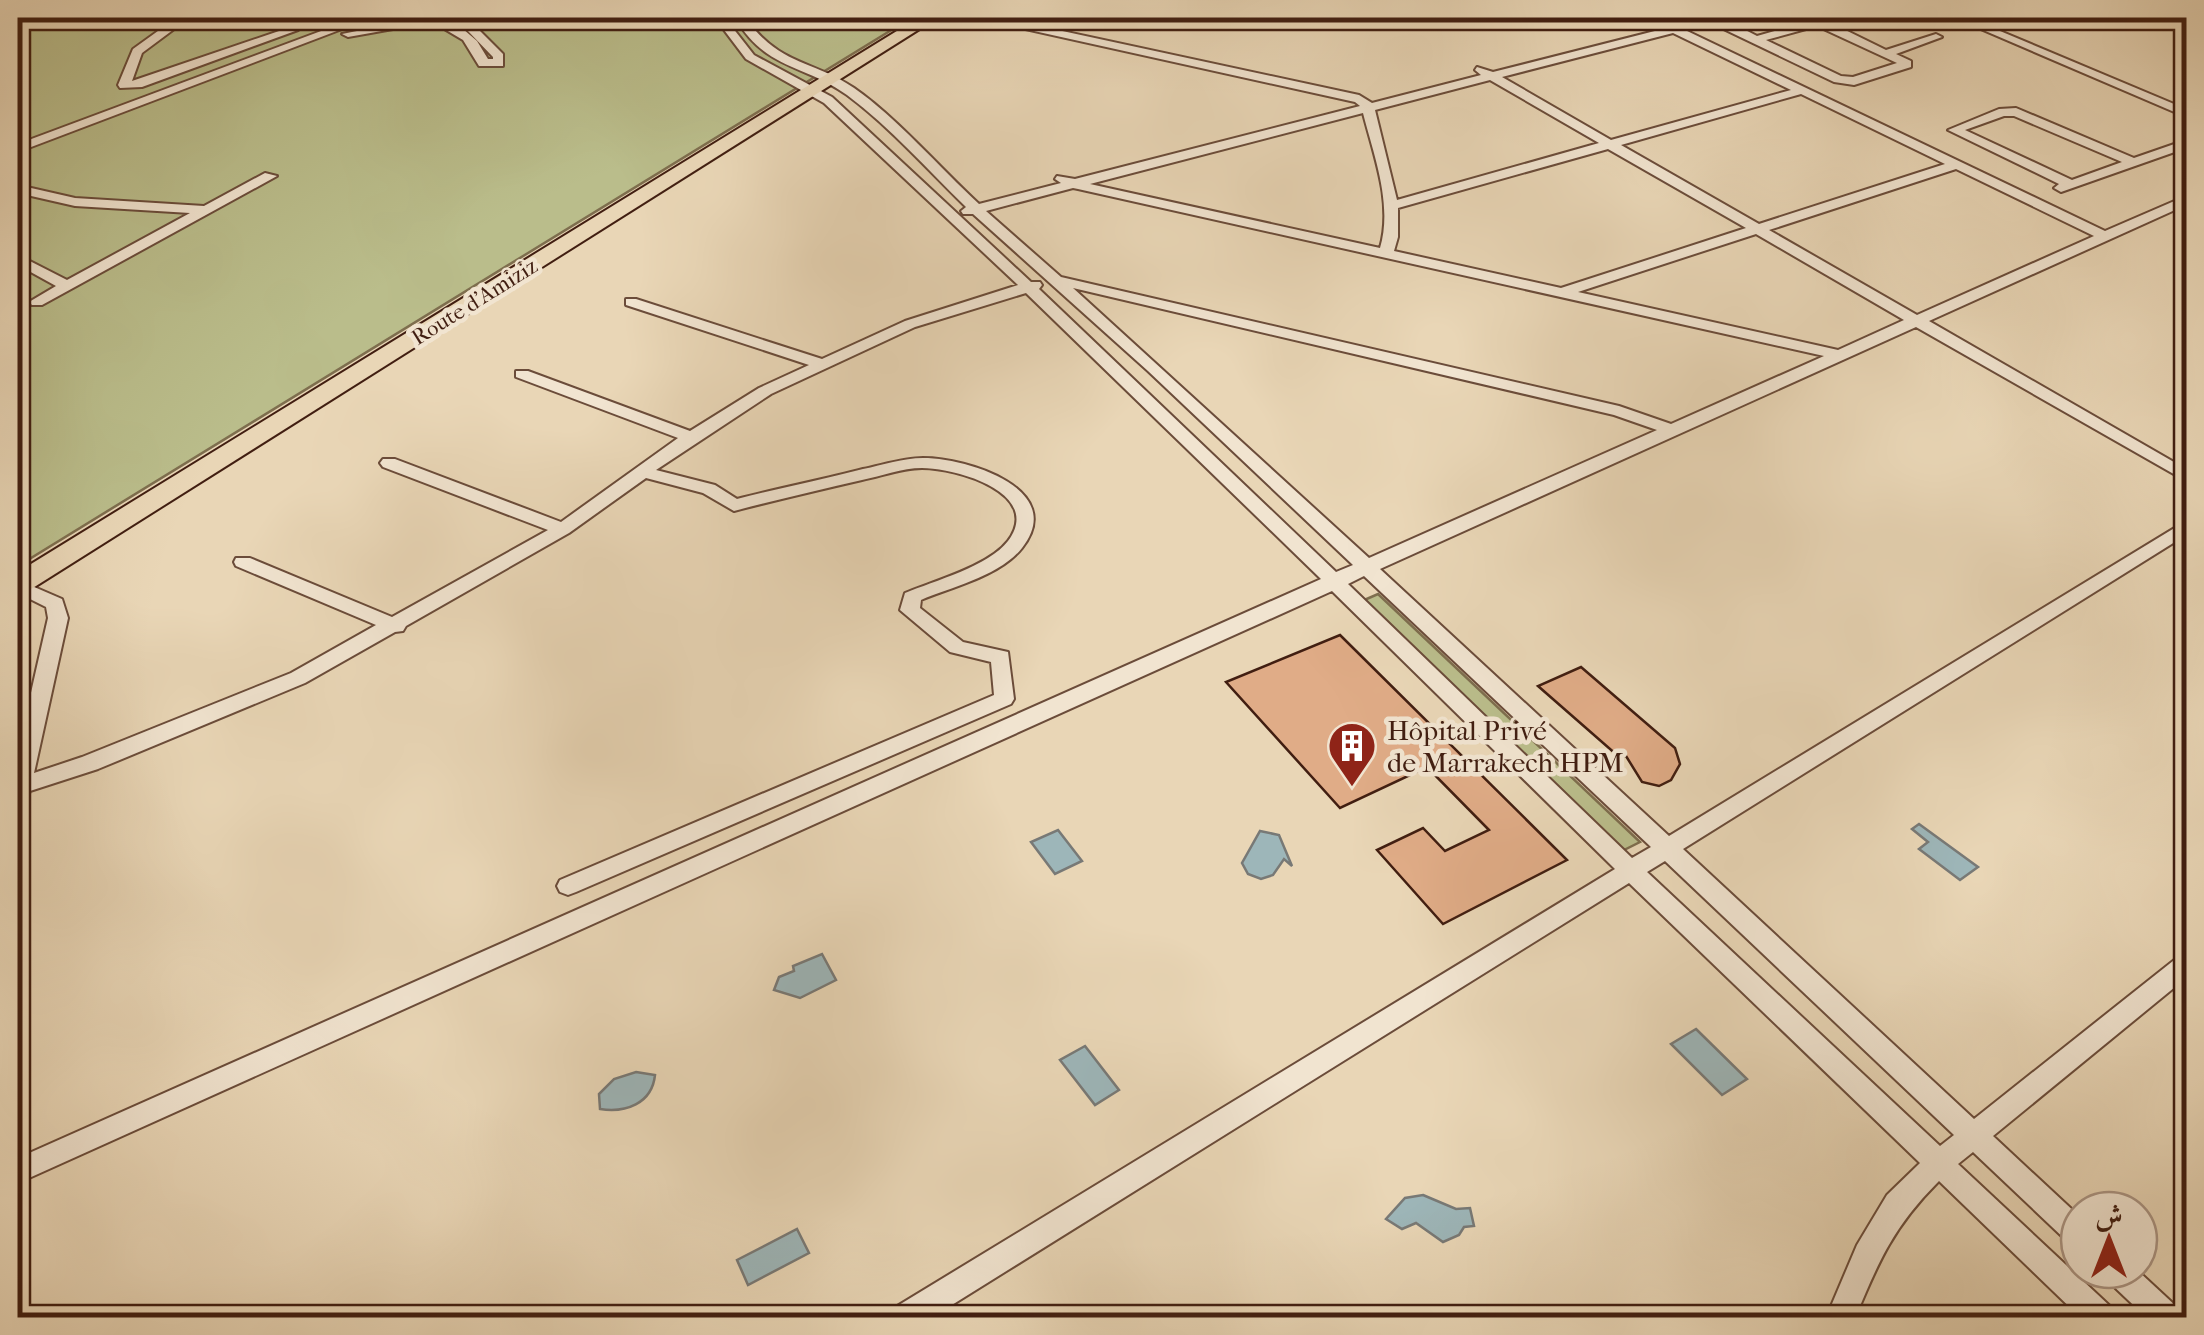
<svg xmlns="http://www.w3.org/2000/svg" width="2204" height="1335" viewBox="0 0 2204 1335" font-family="'IM FELL French Canon',Amiri,serif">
<rect width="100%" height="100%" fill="#e9d6b6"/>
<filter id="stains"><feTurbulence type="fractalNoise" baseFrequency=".002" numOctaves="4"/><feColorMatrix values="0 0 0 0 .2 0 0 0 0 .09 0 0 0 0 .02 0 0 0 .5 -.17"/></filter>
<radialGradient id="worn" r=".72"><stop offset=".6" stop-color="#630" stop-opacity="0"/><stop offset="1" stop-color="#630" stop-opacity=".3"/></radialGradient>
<!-- green -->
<g fill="#babd8b" stroke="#7e6e4e" stroke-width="2.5">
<path d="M18,18H911L18,566Z"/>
<path d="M1378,594L1640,842L1622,851L1362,601Z"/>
</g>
<!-- water -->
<g fill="#9db6b9" stroke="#787976" stroke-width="2.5">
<path d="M1919,824L1978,867L1960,880L1919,849L1928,842L1912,829Z"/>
<path d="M1058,830L1082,861L1055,874L1031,842Z"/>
<path d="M1260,831L1279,835L1292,866L1284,859L1273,875L1261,879L1248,874L1242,863Z"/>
<path d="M822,954L836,980L800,998L774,990L779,977L794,971L793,966Z"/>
<path d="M1696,1029L1747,1079L1722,1095L1671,1044Z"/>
<path d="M1085,1046L1119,1090L1095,1105L1060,1060Z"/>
<path d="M636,1072L655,1075C652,1104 625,1113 600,1109L599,1094L614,1079Z"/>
<path d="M1423,1195L1456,1209L1470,1208L1474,1226L1464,1227L1459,1235L1443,1242L1416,1223L1402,1229L1386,1219L1405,1198Z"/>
<path d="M797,1229L809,1253L748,1285L737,1260Z"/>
</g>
<!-- building -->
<g fill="#e0ac87" stroke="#411e11" stroke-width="2.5">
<path d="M1340,635L1567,860L1443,924L1377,850L1423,828L1445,851L1489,830L1427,767L1340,808L1226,682Z"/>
<path d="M1581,667L1675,748L1680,764L1671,780L1659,786L1642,782L1626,756H1618L1538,686Z"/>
</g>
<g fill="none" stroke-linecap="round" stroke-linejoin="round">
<!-- street casing -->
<g stroke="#6b4c3a" stroke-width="4">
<g id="street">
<path d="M176,18H189L142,53L132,81L288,28L298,30L142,87L120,88L118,85L133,49Z"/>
<path d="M356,18H371L18,152V144Z"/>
<path d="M440,18L475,26L503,54V66H479L463,40L436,24L434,22ZM463,29L467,30L493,57V59H488L477,41Z"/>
<path d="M671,18H681L685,25L675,27Z"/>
<path d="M715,18H725L754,55L832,97L1031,282H1040L1042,285L1039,289L1336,572L1353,565L1148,371L973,214H963L961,211L966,207C928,170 890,127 847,95C803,63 767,71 735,18H745C783,68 809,58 854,88C896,117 940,168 979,204L1061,183L1055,179L1057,176L1075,179L1360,106L1355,102L989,21L984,18H1002L1359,95L1372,103L1481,75L1475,70L1477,67L1493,72L1706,18H1722L1757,36L1821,18H1833L1829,22L1886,50L1936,34L1942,37L1896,54L1911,61V67L1854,85L1834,82L1711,23L1685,30L2105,231L2186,196V205L1929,321L2186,469V481L1916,327L1380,569L1669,836L2186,521V535L1683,849L1974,1119L2178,957L2186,954V978L1993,1136L2079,1216V1247L2069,1243L1973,1152L1958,1164L2112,1308L2116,1318H2081L1939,1181C1894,1226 1879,1260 1855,1318H1826L1857,1245L1887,1195L1920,1163L1629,883L931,1318H890L894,1308L1615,869L1332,591L18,1183V1158L1321,579L1026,293L915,327L771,394L656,470L715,485L737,499C779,488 821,480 863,469C883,465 903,458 923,458C967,458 1068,489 1022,548C1000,576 952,587 921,600L920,608L963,642L1008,652L1014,699L1011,704L576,892L568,895L560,892L557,886L560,880L994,695L991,662L950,652L900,610L905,593C934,581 989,566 1008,541C1044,493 956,468 922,468C902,468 882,476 862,480C819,490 776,500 734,511L703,493L646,478L569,533L406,626L403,631L395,632L305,683L98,769L30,791L26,801L18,803V750L48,618L46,607L18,593V580L62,599L68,618L34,773L82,757L291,673L376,625L236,566L234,562L236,558H250L392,617L548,530L383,467L380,463L383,459H395L561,522L678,438L516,377V371H528L690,431L759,388L809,365L626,305V299H636L822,359L905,321L1018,285L824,103L746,59ZM1817,26L1897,63L1853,77L1841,76L1766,40ZM1673,33L1791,90L1611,140L1502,77ZM1490,80L1599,143L1397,200L1375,110ZM1801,94L1945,164L1759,224L1621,145ZM1363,113C1374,156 1393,204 1380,248L1090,184ZM1608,149L1746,228L1561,288L1394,251L1398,237V208ZM1956,169L2094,236L1917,315L1769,230ZM1073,188L1078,189L1824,356L1671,424L1619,406L1061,277L986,211ZM1756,234L1904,320L1838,350L1578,292ZM1073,288L1614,415L1657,430L1369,558ZM1364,576L1651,847L1632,858L1348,584ZM1665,861L1954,1135L1940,1146L1647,872Z"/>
<path d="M1955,18H1969L2186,109V117Z"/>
<path d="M417,19L423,22L421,24L348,37L342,34Z"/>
<path d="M2016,108L2134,158L2186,140V148L2061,192L2054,188L2059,184L1948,130L1999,109ZM2004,116H2014L2122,162L2072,180L1965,130Z"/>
<path d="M265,173L277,176L42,305H32L29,302L56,286L18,265V255L67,280L190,213L75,206L18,193V185L75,198L204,206Z"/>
<path d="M2103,1270H2137L2178,1308L2182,1318H2147L2107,1280Z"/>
</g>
</g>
<!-- primary casing -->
<g stroke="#411e11" stroke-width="4">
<path id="primary" d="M918,18H937L28,591L18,593V572Z"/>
</g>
<!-- street -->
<use href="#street" fill="#f1e4d0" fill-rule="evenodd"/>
<!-- primary -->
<use href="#primary" fill="#e9d6b6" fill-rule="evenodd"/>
</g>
<!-- icons -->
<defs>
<g id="building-pin" transform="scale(2.5)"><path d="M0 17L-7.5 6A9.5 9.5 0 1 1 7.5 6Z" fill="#8f2418" stroke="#f1e4d0"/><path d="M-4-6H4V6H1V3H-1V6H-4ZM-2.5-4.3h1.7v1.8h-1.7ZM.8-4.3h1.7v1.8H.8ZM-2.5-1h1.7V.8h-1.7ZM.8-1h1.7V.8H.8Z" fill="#fff"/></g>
</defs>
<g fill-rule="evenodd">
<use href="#building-pin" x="1352" y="746"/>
</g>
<g text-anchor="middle" stroke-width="9" stroke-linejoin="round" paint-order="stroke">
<!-- far-street labels -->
<g font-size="22" fill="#411e11" stroke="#f1e4d0">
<text transform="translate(474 301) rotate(-32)" y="8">Route d'Amiziz</text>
</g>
<!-- poi labels -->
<g font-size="28" fill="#411e11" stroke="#f1e4d0" text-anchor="start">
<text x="1387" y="740">Hôpital Privé<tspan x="1387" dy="32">de Marrakech HPM</tspan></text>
</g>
</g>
<!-- margin -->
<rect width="2204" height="1335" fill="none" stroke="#e9d6b6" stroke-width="60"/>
<rect x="20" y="20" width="2164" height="1295" fill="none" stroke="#411e11" stroke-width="5"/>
<rect x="30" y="30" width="2144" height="1275" fill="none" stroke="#411e11" stroke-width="2.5"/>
<!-- north arrow -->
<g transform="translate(2109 1240)"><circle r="48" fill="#f1e4d0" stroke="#ab9584" stroke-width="2.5"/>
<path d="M0-8L18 38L0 25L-18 38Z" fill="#8f2418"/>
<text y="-15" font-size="28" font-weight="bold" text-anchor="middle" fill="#411e11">ش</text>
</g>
<rect width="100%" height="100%" filter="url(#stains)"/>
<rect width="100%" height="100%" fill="url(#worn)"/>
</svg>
